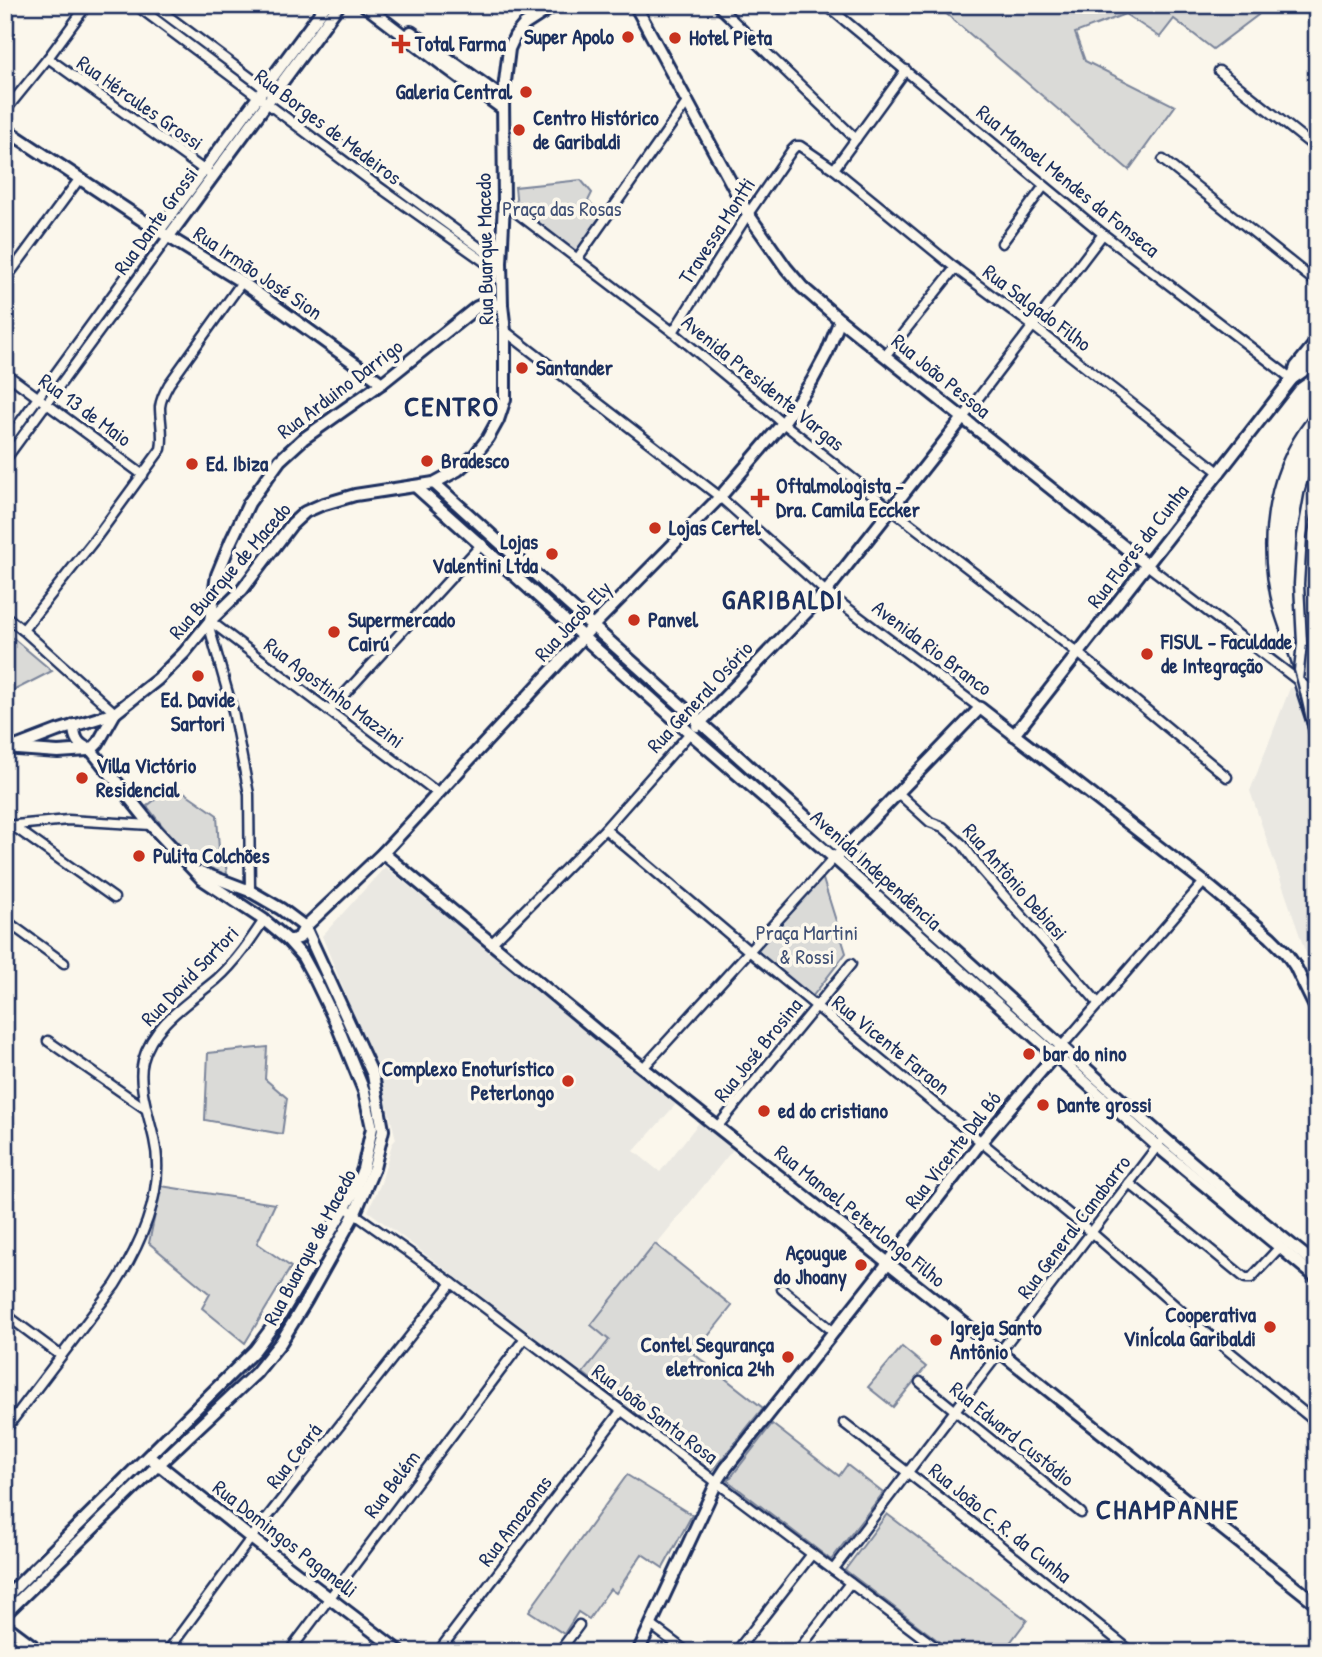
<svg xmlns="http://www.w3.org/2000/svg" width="1322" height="1657" viewBox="0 0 1322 1657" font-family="'Patrick Hand',sans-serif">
<rect width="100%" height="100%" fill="#fbf7ec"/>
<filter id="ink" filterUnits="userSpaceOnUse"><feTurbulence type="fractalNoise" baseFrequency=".0143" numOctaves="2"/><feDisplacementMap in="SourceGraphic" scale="14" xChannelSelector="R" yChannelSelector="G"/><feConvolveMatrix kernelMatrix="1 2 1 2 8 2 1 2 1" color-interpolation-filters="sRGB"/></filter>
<g filter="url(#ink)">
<!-- built -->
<g fill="#eae8e2">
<path d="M1299,687L1317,749V978L1304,948L1250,791L1290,688Z"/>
<path d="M385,867L678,1102L634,1151L660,1172L701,1120L735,1147L591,1325L609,1340L583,1373L368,1211L381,1183L392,1144L396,1139L381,1083L322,936Z"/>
</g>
<!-- green -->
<g fill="#dadad7" stroke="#7a849a" stroke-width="2">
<path d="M936,5H1265L1258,15L1213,49L1174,19L1160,37L1125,14L1075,33L1085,61L1175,106L1129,170Z"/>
<path d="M581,180L592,193L588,201L603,214L575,254L517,207L515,187Z"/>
<path d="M13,638L52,671L5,695V647Z"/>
<path d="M174,785L217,815L219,850L224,851L227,874C223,874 219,875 215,874C197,871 159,822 147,806Z"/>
<path d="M822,876L846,953L812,997L755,950Z"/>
<path d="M267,1047L265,1079L287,1098L282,1134L205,1120L208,1053Z"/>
<path d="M161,1186L275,1204L257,1243L291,1267L245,1343L202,1308L210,1294L149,1243Z"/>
<path d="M655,1244L732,1306L694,1354L763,1408L710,1474L583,1373L609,1340L591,1325Z"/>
<path d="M902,1347L926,1367L893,1407L868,1387Z"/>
<path d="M772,1424L839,1476L847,1465L883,1493L831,1560L728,1481Z"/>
<path d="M627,1475L692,1515L663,1568L642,1554L616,1593L610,1589L589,1619L578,1612L564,1634L529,1611Z"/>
<path d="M887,1514L1027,1620L1003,1652H953L845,1570Z"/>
</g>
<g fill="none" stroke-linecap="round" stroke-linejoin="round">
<!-- street casing -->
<g stroke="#1b2f5e" stroke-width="13">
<g id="street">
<path d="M136,5L372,182L502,274"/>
<path d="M153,5C269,91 384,179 501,263"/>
<path d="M717,5L856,139"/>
<path d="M826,5L1103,234L1292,379"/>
<path d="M1314,5L1317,7"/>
<path d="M48,58L208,173"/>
<path d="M1219,71L1317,149"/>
<path d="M5,111L48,58L87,5"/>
<path d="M1163,160L1317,283"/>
<path d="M834,169L906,70"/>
<path d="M504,203L673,332L783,423L891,509L1078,653L1227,777"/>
<path d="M1002,243L1044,186"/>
<path d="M577,259L688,101"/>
<path d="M5,280L80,178"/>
<path d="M505,331L720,497L826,592L980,708"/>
<path d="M673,332L748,214L792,150L796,146H800L834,169L955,268L1033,326L1220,473"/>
<path d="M885,356L955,268"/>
<path d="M5,373L143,475"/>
<path d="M963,418L1103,234"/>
<path d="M5,443L159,231"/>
<path d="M5,460L169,236"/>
<path d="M1317,470L1310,492L1302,536L1299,584L1302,643L1298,680L1317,739"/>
<path d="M1147,565L1317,695"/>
<path d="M5,616L23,630L115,713"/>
<path d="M210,621L438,793"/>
<path d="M208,623L233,711L249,794L250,891"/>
<path d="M23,630L96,538L161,449C164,435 160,421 160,407C161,398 165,391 169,384L242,282"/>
<path d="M329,711L482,544"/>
<path d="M898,793L930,822L943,827L963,845L980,868L1099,1004"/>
<path d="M5,826L68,820L151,825"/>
<path d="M13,826L114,898"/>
<path d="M605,829L749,951L1092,1233L1202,1329L1317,1423"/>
<path d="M5,920L64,963"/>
<path d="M492,943L605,829L690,733"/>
<path d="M48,1041L146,1109"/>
<path d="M1062,1046L1204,882"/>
<path d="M643,1068L834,858"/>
<path d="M718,1126L851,964"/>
<path d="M1129,1183L1245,1278H1251L1279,1248"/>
<path d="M345,1207L452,1283L942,1652"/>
<path d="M782,1289L834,1332"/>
<path d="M5,1314L60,1355"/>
<path d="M920,1382L1081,1513"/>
<path d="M844,1423L970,1521L1132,1652"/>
<path d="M5,1430L115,1285C141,1244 166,1189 154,1139C149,1116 137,1084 143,1061C153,1023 190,1002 217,979C236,962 250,941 264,920"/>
<path d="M833,1570L1159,1144"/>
<path d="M651,1625L687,1652"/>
<path d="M167,1652L251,1538L452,1283"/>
<path d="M289,1652L525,1338"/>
<path d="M438,1652L621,1411"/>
<path d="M559,1652L579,1625"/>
<path d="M736,1652L812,1554"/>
<path d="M797,1652L850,1583"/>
<path d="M917,1652L926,1640"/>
</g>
</g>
<!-- secondary casing -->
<g stroke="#1b2f5e" stroke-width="16">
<g id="secondary">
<path d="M364,5L444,66L503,109"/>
<path d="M635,5L748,214L786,268L802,287L840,320L1147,565"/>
<path d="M411,32L503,98"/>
<path d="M5,129L159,231L242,282L382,383"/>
<path d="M159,231L326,5"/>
<path d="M169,236L339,5"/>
<path d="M1292,379L1296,367L1317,341"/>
<path d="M434,483C602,636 772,787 942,938C1065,1049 1186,1163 1317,1265"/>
<path d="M415,486L690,733L834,858L1157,1146L1317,1278"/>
<path d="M210,621L217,575L231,541L249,503L280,460L303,439L382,383L477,307L484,304L502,305"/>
<path d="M697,726L826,592L963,418"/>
<path d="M1014,735L1292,379L1302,372L1317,356"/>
<path d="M17,749L58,752L88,750"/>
<path d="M91,750L98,743L115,713"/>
<path d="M5,751L57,731L115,713L158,679L184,653L210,621L242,590L292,524L305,512L321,505L355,495L434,483L458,470L475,455L488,438L498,420L505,399V331L502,305L501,263L504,203L503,98L509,49L515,36L524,25L555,5"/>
<path d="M383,853L603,1036L1317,1604"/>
<path d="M838,855L980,708L1204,882L1270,937L1286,953L1295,966L1317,1011"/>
<path d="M288,940H292L299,938L305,927L383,853L592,627L720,497L783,423L812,381L827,353L840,320"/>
<path d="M153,1460L251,1538L400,1652"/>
<path d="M5,1598L255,1350L279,1318L354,1192L363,1169L372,1128L364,1091L337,1025L315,979L303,957L288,940L264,920L202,879L151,825L91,750C78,745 74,739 74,725"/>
<path d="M5,1614L158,1465L256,1373L281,1342L306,1301L355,1213L374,1168L383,1130L373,1075L305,927L281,909L250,891L200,872"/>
<path d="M5,1625L41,1652"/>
<path d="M5,1643L17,1652"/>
<path d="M638,1652L717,1482L726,1468L888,1263L981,1142L1058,1051"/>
</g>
</g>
<!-- street -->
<use href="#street" stroke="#fbf7ec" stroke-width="8"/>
<!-- secondary -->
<use href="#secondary" stroke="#fbf7ec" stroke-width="10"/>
<!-- rail -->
<path stroke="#1b2f5e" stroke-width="2.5" d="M1317,406C1266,462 1255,541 1274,612C1281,635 1290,656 1296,678C1304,707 1309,738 1317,767"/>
</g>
</g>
<!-- markers -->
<g fill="#c8321e" stroke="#fbf7ec" stroke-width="2.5">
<circle cx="628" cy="37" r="7"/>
<circle cx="675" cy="38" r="7"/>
<path d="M397.5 33.5h7v7h7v7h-7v7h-7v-7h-7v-7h7z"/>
<circle cx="526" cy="92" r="7"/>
<circle cx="519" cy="130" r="7"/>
<circle cx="522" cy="368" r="7"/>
<circle cx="427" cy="461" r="7"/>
<circle cx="192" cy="464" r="7"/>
<path d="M756.5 487.5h7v7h7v7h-7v7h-7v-7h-7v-7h7z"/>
<circle cx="655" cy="528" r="7"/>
<circle cx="552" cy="554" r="7"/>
<circle cx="634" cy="620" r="7"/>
<circle cx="334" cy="632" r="7"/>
<circle cx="1147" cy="654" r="7"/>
<circle cx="198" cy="676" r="7"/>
<circle cx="82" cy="778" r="7"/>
<circle cx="139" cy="856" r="7"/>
<circle cx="1029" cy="1054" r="7"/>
<circle cx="568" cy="1081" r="7"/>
<circle cx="1043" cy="1105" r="7"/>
<circle cx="764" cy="1111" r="7"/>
<circle cx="861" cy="1265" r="7"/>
<circle cx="1270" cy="1327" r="7"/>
<circle cx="936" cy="1340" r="7"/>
<circle cx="788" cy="1357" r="7"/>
</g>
<g text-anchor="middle" stroke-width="7" stroke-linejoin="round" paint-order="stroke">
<!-- poi labels -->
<g font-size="21" font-weight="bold" fill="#1b2f5e" stroke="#fbf7ec" text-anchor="start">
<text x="614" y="44" text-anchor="end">Super Apolo</text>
<text x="689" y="45">Hotel Pieta</text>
<text x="415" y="51">Total Farma</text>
<text x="512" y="99" text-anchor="end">Galeria Central</text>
<text x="533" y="125">Centro Histórico<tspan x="533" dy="24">de Garibaldi</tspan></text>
<text x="536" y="375">Santander</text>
<text x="441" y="468">Bradesco</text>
<text x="206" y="471">Ed. Ibiza</text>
<text x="776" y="493">Oftalmologista -<tspan x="776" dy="24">Dra. Camila Eccker</tspan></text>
<text x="669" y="535">Lojas Certel</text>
<text x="538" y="549" text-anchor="end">Lojas<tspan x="538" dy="24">Valentini Ltda</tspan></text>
<text x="348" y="627">Supermercado<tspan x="348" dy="24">Cairú</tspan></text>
<text x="648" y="627">Panvel</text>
<text x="1161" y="649">FISUL - Faculdade<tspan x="1161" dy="24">de Integração</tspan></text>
<text x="198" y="707" text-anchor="middle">Ed. Davide<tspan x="198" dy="24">Sartori</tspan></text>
<text x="96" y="773">Villa Victório<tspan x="96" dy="24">Residencial</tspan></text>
<text x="153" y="863">Pulita Colchões</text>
<text x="1043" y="1061">bar do nino</text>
<text x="554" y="1076" text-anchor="end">Complexo Enoturístico<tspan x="554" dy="24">Peterlongo</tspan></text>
<text x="1057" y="1112">Dante grossi</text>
<text x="778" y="1118">ed do cristiano</text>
<text x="847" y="1260" text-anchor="end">Açougue<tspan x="847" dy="24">do Jhoany</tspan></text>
<text x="1256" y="1322" text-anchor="end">Cooperativa<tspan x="1256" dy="24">VinÍcola Garibaldi</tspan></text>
<text x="950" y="1335">Igreja Santo<tspan x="950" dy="24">Antônio</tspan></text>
<text x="774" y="1352" text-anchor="end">Contel Segurança<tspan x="774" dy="24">eletronica 24h</tspan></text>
</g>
<!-- street labels -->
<g font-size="21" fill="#1b2f5e" stroke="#fbf7ec">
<text transform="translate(140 103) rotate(35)" y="7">Rua Hércules Grossi</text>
<text transform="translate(328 127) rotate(37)" y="7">Rua Borges de Medeiros</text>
<text transform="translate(1068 181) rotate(39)" y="7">Rua Manoel Mendes da Fonseca</text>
<text transform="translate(156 221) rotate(-54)" y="7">Rua Dante Grossi</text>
<text transform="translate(717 231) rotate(-57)" y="7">Travessa Montti</text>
<text transform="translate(485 249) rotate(-91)" y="7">Rua Buarque Macedo</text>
<text transform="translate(258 273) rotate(34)" y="7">Rua Irmão José Sion</text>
<text transform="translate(1037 308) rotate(37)" y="7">Rua Salgado Filho</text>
<text transform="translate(941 376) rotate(39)" y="7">Rua João Pessoa</text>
<text transform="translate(763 383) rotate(39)" y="7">Avenida Presidente Vargas</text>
<text transform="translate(340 389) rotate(-37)" y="7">Rua Arduino Darrigo</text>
<text transform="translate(85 410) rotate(36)" y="7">Rua 13 de Maio</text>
<text transform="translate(1138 546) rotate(-52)" y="7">Rua Flores da Cunha</text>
<text transform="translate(230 571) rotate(-49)" y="7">Rua Buarque de Macedo</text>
<text transform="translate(573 621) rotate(-47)" y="7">Rua Jacob Ely</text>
<text transform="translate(932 648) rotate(37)" y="7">Avenida Rio Branco</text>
<text transform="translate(334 693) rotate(37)" y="7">Rua Agostinho Mazzini</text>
<text transform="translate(700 697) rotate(-47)" y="7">Rua General Osório</text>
<text transform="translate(876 870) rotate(42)" y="7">Avenida Independência</text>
<text transform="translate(1015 882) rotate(49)" y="7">Rua Antônio Debiasi</text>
<text transform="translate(190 976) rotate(-46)" y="7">Rua David Sartori</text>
<text transform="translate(891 1045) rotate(39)" y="7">Rua Vicente Faraon</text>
<text transform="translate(758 1050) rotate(-51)" y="7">Rua José Brosina</text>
<text transform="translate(953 1150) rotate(-52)" y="7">Rua Vicente Dal Bó</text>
<text transform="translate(860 1216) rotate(39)" y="7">Rua Manoel Peterlongo Filho</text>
<text transform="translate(1074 1227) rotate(-53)" y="7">Rua General Canabarro</text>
<text transform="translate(310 1247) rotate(-62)" y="7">Rua Buarque de Macedo</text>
<text transform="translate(655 1414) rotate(37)" y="7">Rua João Santa Rosa</text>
<text transform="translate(1012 1434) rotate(39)" y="7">Rua Edward Custódio</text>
<text transform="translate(294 1456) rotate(-52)" y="7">Rua Ceará</text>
<text transform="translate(392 1484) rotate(-53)" y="7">Rua Belém</text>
<text transform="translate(515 1521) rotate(-53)" y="7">Rua Amazonas</text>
<text transform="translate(1000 1523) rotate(39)" y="7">Rua João C. R. da Cunha</text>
<text transform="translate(285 1539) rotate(38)" y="7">Rua Domingos Paganelli</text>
</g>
<!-- park labels -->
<g font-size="21" fill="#415176" stroke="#fbf7ec">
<text x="562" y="216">Praça das Rosas</text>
<text x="807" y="940">Praça Martini<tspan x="807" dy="24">&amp; Rossi</tspan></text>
</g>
<!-- district labels -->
<g font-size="28" font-weight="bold" letter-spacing="2" fill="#1b2f5e" stroke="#fbf7ec">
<text x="452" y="416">CENTRO</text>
<text x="783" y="609">GARIBALDI</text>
<text x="1168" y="1519">CHAMPANHE</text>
</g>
</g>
<!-- margin -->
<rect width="1322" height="1657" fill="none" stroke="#fbf7ec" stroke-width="28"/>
<rect x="14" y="14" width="1294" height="1629" fill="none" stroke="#1b2f5e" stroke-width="2.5" filter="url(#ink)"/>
</svg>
